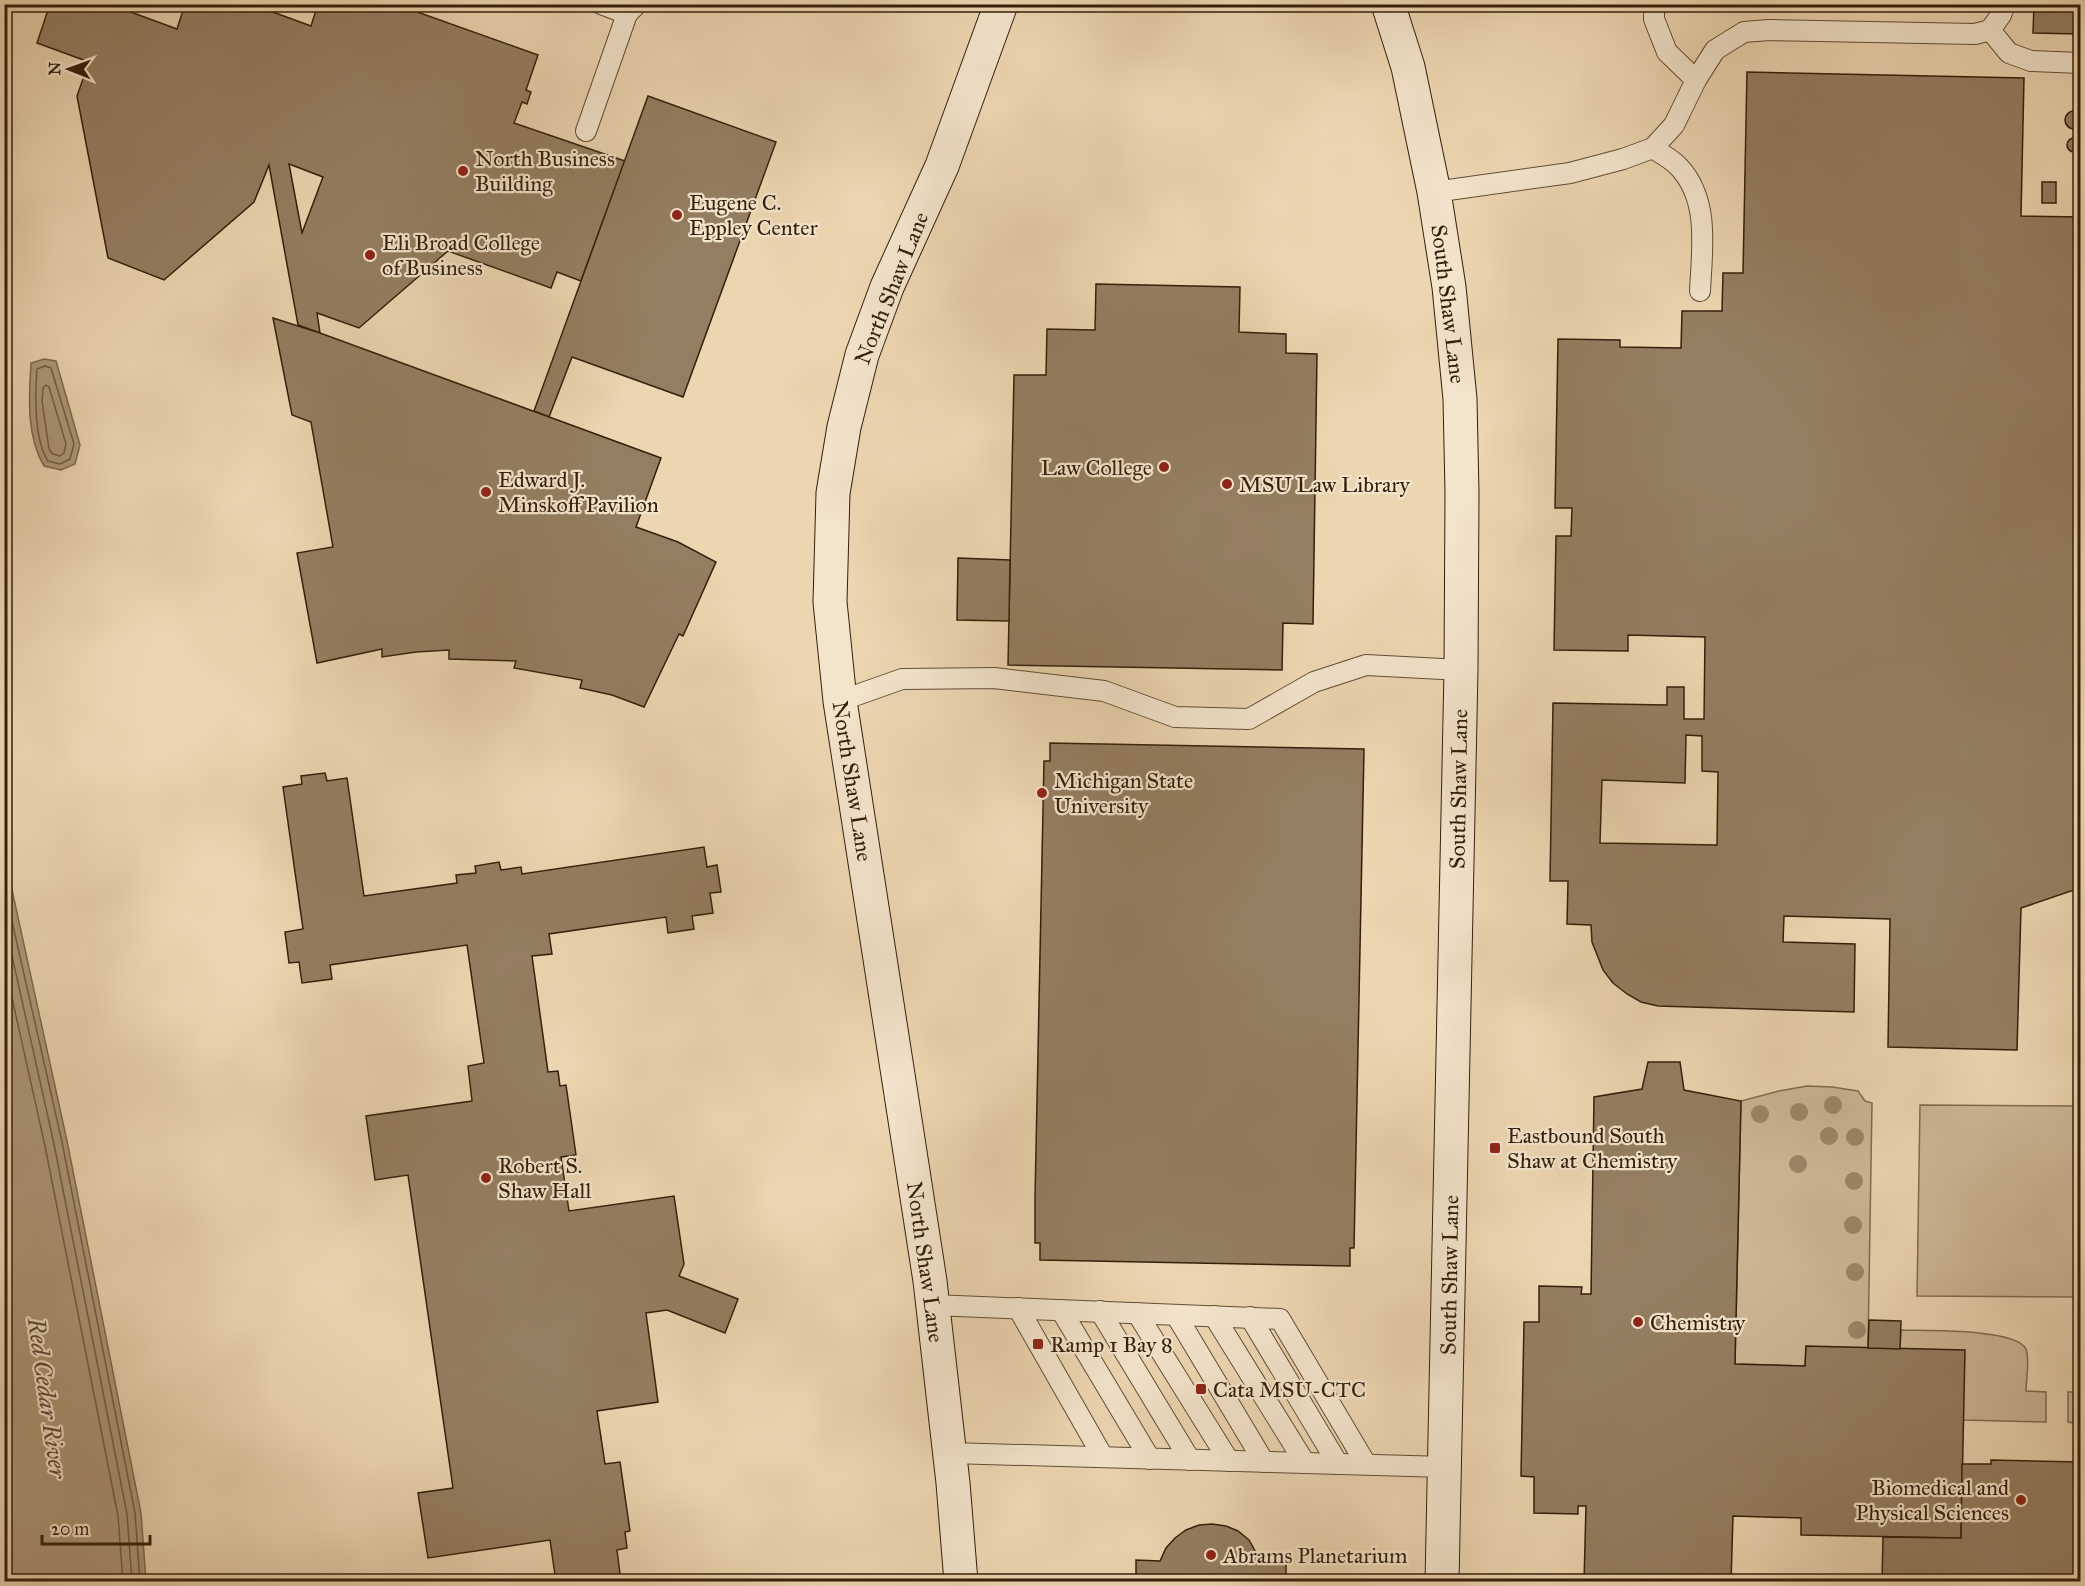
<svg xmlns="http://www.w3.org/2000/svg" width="2085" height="1586" viewBox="0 0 2085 1586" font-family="'IM FELL Great Primer',serif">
<rect width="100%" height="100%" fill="#ecd6b1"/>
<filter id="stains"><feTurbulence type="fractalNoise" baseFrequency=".00333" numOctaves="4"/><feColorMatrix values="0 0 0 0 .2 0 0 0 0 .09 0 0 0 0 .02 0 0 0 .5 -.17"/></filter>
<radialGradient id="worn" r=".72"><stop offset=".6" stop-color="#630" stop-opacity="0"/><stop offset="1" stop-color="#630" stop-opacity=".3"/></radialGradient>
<!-- green -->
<g fill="#cdb795" stroke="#806b50" stroke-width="1.5">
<path d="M1807,1086L1832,1087L1858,1091L1865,1101L1872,1103L1868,1348L1806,1347L1805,1366L1735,1364L1741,1101L1779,1091Z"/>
<path d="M1920,1105L2080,1106V1297L1917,1296Z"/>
<path d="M1901,1330C1923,1331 2016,1328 2026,1349C2030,1360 2026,1379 2026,1391L2046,1392V1422L1963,1420L1900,1349Z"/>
<path d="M2068,1392H2080V1441H2074V1423L2068,1422Z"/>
</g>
<!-- water -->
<g fill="#ad9878" stroke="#7d684c" stroke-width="1.5">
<path d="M44,359L56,361L80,445L75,464L61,470L44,466C26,436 29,396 31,363Z"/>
<path d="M5,858L67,1141L141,1513L146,1581H5Z"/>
</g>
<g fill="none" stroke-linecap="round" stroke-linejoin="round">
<!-- shore -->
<g stroke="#705c41" stroke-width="1.5">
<path d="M45,366L51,368L74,444L70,459L60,464L48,461C34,440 35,394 37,369Z"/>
<path d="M46,385L49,387L66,444L64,453L60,456L53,454L49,449L42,401L43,388Z"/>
<path d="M4,886L62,1142L135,1513L140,1582"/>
<path d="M4,920L54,1144L127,1514L132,1582"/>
<path d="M4,962L45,1146L118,1516L123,1582"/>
</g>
</g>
<!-- building -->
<g fill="#947e61" stroke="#341f0a" stroke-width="1.5" fill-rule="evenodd">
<path d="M42,4H109L177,29L185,4H251L311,26L318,4H395L538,55L526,90L531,92L527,104L522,102L514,123L625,161L581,281L557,272L551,288L448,251L359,328L317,313L320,333L298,325L269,165L254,202L164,280L108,258L77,96L89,62L37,43L48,10L41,8ZM289,164L323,177L302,233Z"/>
<path d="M2034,4H2080V34L2033,33Z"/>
<path d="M1747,72L2024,78L2021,216L2080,217V888L2021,908L2017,1050L1888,1047L1890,919L1784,916L1783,942L1855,944L1854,1012L1658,1006L1641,1002L1627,994L1613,983L1603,970L1592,942L1591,925L1567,924L1568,881H1550L1553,703L1667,705V687H1684V719H1704L1705,637L1628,635V651L1554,650L1556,536H1571L1572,508H1555L1558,339L1620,340V347L1681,348L1682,311H1722L1723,273H1743ZM1686,735L1702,736V771L1718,772L1717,845L1600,843L1602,780L1685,783Z"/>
<path d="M648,96L776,142L683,397L572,357L549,417L534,411Z"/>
<circle cx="2074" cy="120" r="9"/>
<circle cx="2074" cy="145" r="7"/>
<rect x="2042" y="182" width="14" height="21"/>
<path d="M1096,284L1240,287L1239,332L1286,334V353L1317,354L1313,624L1283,623L1282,670L1008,665L1014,375H1046L1047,329L1095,330Z"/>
<path d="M273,318L320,333L661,458L636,527L678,542L716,562L683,636L679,634L644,707L612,695L580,688L582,680L514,668L516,661L449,659V650L416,652L382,657V649L317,663L297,553L333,547L311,422L292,415Z"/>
<path d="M958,558L1010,560L1009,621L957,620Z"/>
<path d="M1050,743L1364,749L1354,1248H1350V1266L1040,1260V1243H1035V1198L1044,761H1050Z"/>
<path d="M325,773L327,781L347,778L364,896L457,883L456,875L476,873L475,866L499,862L501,870L521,867L522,874L704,847L707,867L717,865L721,892L710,893L713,913L692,916L694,929L668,933L666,917L549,934L552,954L532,956L548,1072L558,1071L560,1086L566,1085L576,1155L561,1157L569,1211L674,1196L684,1264L679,1276L738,1299L725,1333L667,1310L646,1313L658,1402L597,1411L605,1464L620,1462L630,1531L625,1532L627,1548L617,1550L621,1582H556L550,1540L428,1558L418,1493L453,1488L408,1175L375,1180L366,1116L472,1101L468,1066L484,1063L467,945L330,965L332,979L302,983L299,962L289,963L285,932L303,929L283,787L302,784L301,776Z"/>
<path d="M1648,1062H1680L1684,1090L1741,1101L1735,1364L1805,1366L1806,1346L1965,1350L1961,1538L1801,1535V1518L1733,1516L1731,1582H1584L1586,1506H1578V1514L1534,1513V1477L1521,1476L1524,1322H1539V1286L1582,1287L1581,1294H1591L1594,1097L1642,1089Z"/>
<path d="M1869,1320L1901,1321L1900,1349L1868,1348Z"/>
<path d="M1991,1460L2080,1462V1582H1882L1883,1537L1961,1538L1962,1464H1991Z"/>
<path d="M1212,1524L1226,1526L1238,1531L1249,1540L1262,1563H1286V1582H1136V1560L1160,1561L1166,1548L1175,1538L1186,1530L1199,1525Z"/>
</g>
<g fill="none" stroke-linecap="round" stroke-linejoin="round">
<!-- lane casing -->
<g stroke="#624d34" stroke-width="22">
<g id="lane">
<path d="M601,4L627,14L635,6"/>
<path d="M1654,4V19L1667,52L1696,80"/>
<path d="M1990,30L2009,53L2031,61L2080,63"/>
<path d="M586,131L627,14"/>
<path d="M1653,148C1661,154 1672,159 1679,167C1710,200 1702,249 1700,291"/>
<path d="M1434,192L1570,173L1623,159L1653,148L1674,125L1696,80L1715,50L1744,32L1769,30L1975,34L1990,30L2001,15L2005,4"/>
<path d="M840,701L902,679L994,678L1104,691L1175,717L1249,719L1314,682L1366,665L1461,670"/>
<path d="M932,1305L1280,1319L1366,1464"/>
<path d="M1018,1308L1103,1457"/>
<path d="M1061,1310L1150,1459"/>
<path d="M1100,1311L1190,1460"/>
<path d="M1137,1313L1229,1461"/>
<path d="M1176,1315L1264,1462"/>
<path d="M1214,1316L1305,1463"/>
<path d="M1250,1317L1338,1464"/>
<path d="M950,1453L1445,1467"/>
</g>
</g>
<!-- secondary casing -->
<g stroke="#341f0a" stroke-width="35">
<g id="secondary">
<path d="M1388,4L1408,67L1434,192L1449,287L1460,399L1462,493L1461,670L1442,1582"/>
<path d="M961,1582L953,1483L930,1281L840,701L830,602L833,493L844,427L862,355L887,287L942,166L1001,4"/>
</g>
</g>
<!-- lane -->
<use href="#lane" stroke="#f3e4cc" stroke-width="20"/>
<!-- secondary -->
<use href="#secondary" stroke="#f3e4cc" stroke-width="33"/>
</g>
<!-- trees -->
<g fill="#9c8668">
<circle cx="1833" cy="1105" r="9"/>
<circle cx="1799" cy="1112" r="9"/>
<circle cx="1760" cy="1114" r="9"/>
<circle cx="1829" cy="1136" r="9"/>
<circle cx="1855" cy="1137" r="9"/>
<circle cx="1798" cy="1164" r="9"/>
<circle cx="1854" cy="1181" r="9"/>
<circle cx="1853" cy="1225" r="9"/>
<circle cx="1855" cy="1272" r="9"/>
<circle cx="1857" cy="1330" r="9"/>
</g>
<!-- markers -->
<g fill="#8f2418" stroke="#f3e4cc" stroke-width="2">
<circle cx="463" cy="171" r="6"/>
<circle cx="677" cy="215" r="6"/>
<circle cx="370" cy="255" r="6"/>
<circle cx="1164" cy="467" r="6"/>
<circle cx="1227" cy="484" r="6"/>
<circle cx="486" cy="492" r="6"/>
<circle cx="1042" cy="793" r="6"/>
<rect x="1489" y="1142" width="12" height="12" rx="3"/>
<circle cx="486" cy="1178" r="6"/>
<circle cx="1638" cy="1322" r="6"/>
<rect x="1032" y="1338" width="12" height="12" rx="3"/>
<rect x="1195" y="1383" width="12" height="12" rx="3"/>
<circle cx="2021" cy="1500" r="6"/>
<circle cx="1211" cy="1555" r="6"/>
</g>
<g text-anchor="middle" stroke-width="4.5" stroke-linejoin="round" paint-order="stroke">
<!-- poi labels -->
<g font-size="22" fill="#341f0a" stroke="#f3e4cc" text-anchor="start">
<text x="475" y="166">North Business<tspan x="475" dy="25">Building</tspan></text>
<text x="689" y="210">Eugene C.<tspan x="689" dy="25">Eppley Center</tspan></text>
<text x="382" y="250">Eli Broad College<tspan x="382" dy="25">of Business</tspan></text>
<text x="1152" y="475" text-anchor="end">Law College</text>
<text x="498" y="487">Edward J.<tspan x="498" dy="25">Minskoff Pavilion</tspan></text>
<text x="1239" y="492">MSU Law Library</text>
<text x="1054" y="788">Michigan State<tspan x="1054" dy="25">University</tspan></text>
<text x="1507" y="1143">Eastbound South<tspan x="1507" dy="25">Shaw at Chemistry</tspan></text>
<text x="498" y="1173">Robert S.<tspan x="498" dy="25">Shaw Hall</tspan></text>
<text x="1650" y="1330">Chemistry</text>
<text x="1050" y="1352">Ramp 1 Bay 8</text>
<text x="1213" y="1397">Cata MSU-CTC</text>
<text x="2009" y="1495" text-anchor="end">Biomedical and<tspan x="2009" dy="25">Physical Sciences</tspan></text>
<text x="1223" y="1563">Abrams Planetarium</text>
</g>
<!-- street labels -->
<g font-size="22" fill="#341f0a" stroke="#f3e4cc">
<text transform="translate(891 288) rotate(-68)" y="8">North Shaw Lane</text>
<text transform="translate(1449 304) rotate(83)" y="8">South Shaw Lane</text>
<text transform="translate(853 781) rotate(81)" y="8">North Shaw Lane</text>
<text transform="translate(1458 789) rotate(-89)" y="8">South Shaw Lane</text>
<text transform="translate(926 1262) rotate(82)" y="8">North Shaw Lane</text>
<text transform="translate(1449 1275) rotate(-89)" y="8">South Shaw Lane</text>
</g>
<!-- water labels -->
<g font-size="24" font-style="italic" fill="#5e4930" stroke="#f3e4cc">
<text transform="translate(47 1398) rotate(82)" y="8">Red Cedar River</text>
</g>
</g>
<!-- margin -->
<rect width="2085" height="1586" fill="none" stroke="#ecd6b1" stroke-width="24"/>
<rect x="6" y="6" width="2073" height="1574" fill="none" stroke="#341f0a" stroke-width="3"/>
<rect x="12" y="12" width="2061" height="1562" fill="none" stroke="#341f0a" stroke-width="1.5"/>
<!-- north arrow -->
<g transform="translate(69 69) rotate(271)" stroke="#f3e4cc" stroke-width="4.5" paint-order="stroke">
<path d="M0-4.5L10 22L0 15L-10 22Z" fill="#341f0a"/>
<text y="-9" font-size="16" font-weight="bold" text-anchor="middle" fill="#341f0a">N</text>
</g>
<!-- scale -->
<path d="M42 1535v9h108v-9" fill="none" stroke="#341f0a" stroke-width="3"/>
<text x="51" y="1535" font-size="18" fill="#341f0a" stroke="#f3e4cc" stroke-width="4.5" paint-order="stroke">20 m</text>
<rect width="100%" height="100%" filter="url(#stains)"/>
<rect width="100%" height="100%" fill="url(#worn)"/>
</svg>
